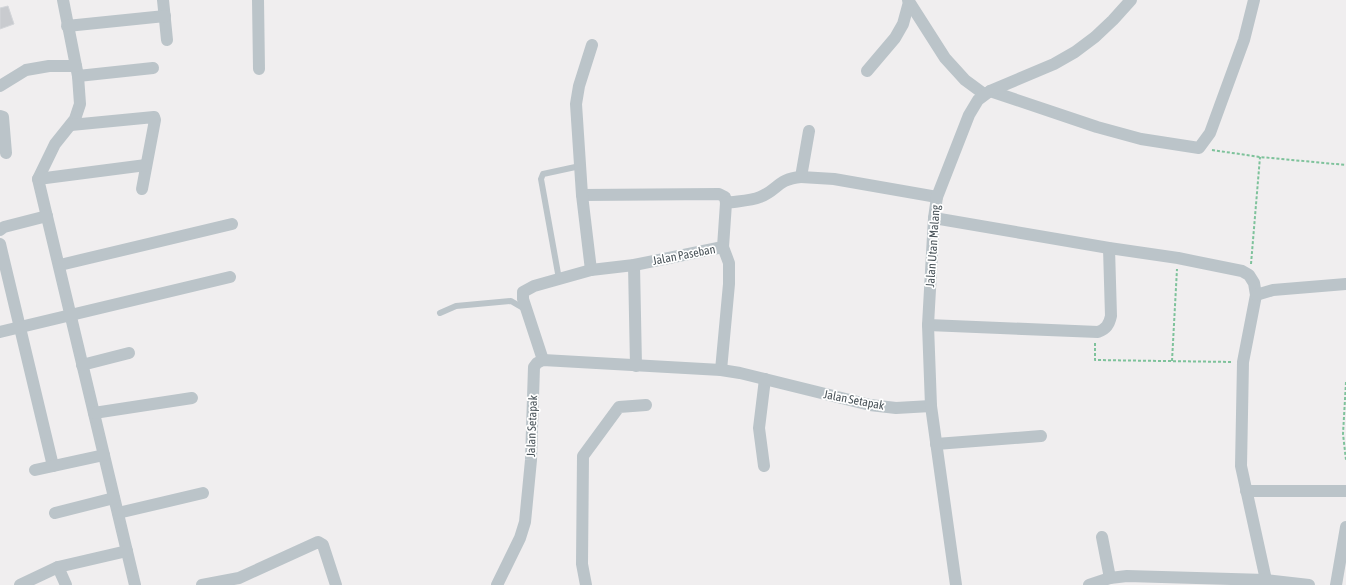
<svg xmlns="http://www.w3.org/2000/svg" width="1346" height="585" viewBox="0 0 1346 585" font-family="'Asap Condensed',sans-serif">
<rect width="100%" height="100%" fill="#f0eeef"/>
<!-- building -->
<path fill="#c9cbcf" stroke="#d3d5d9" d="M8,6L14,24L0,29V8Z"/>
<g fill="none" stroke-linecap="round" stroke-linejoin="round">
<!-- path -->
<g stroke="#7ec29b" stroke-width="2" stroke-dasharray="3 2" stroke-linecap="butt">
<path d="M1212,150L1260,157L1346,165"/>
<path d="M1251,264L1260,157"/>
<path d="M1095,343V360L1232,362"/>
<path d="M1172,361L1177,269"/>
<path d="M1346,382L1343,434L1346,460"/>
</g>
<!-- service -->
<g stroke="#bbc4c9" stroke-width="6">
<path d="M559,279L541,179L543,174L580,166"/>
<path d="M440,313L456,306L511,301L523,308"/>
</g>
<!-- minor -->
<g stroke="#bbc4c9" stroke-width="12">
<path d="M63,0L78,76L80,104L75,119L55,144L38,179L135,585"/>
<path d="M163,0L167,40"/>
<path d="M258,0L259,69"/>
<path d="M908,0L945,58L965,80L984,94"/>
<path d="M67,26L165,16"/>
<path d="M867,71L895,38L903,24L909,2"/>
<path d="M78,76L153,68"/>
<path d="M0,86L26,70L49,66H76"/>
<path d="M990,91L1097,127L1141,139L1199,148L1210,133L1244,40L1254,0"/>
<path d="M0,116L3,117L6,153"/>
<path d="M71,125L154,117L155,120L142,189"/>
<path d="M801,177L834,179L937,197"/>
<path d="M38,179L146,165"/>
<path d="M582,195L719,194L725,197L726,203"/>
<path d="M934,218L1109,248L1178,258L1242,271L1249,275L1254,283L1256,295L1243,362L1241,466L1266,580"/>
<path d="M0,230L4,227L47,216"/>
<path d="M0,244L53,466"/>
<path d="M60,265L232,224"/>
<path d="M634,265L636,366"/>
<path d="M591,270L582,195L576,104L579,86L592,45"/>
<path d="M1256,295L1273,290L1346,284"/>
<path d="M928,325L1098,332C1106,329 1109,325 1111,316L1109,248"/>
<path d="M0,332L230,277"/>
<path d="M543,360L523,299V292L534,286L591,270L634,265L723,247L726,203C737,201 750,201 760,197C778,190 777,179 801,177L809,131"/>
<path d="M82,365L129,353"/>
<path d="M721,370L729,284V263L723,247"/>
<path d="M94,413L192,398"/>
<path d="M936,444L1041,436"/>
<path d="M764,466L759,428L765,379"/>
<path d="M35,470L104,455"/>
<path d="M1246,491H1346"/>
<path d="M55,513L114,498"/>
<path d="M118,513L203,493"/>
<path d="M1102,537L1110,578"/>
<path d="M58,567L66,585"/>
<path d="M20,585L58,567L127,551"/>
<path d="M202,585L239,578L318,542L323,545L336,585"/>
<path d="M497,585L520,538L525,522L531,460L534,367L537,363L543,360L721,370L740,373L870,405L896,408L931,406"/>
<path d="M586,585L582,564L583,456L619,407L646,405"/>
<path d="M956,585L931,406L928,325L934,218L937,197L969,115L978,100L990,91L1054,64L1075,52L1095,37L1113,20L1131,0"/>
<path d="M1089,585L1110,578L1127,576L1266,580L1309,585"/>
<path d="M1336,585L1346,527"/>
</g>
</g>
<g text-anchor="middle" stroke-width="3.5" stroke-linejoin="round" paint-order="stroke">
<!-- street labels -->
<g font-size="12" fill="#495359" stroke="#fff">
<text transform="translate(933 246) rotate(-86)" y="4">Jalan Utan Malang</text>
<text transform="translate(684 255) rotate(-11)" y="4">Jalan Paseban</text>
<text transform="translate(854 400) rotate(11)" y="4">Jalan Setapak</text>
<text transform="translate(532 426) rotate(-88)" y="4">Jalan Setapak</text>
</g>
</g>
</svg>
